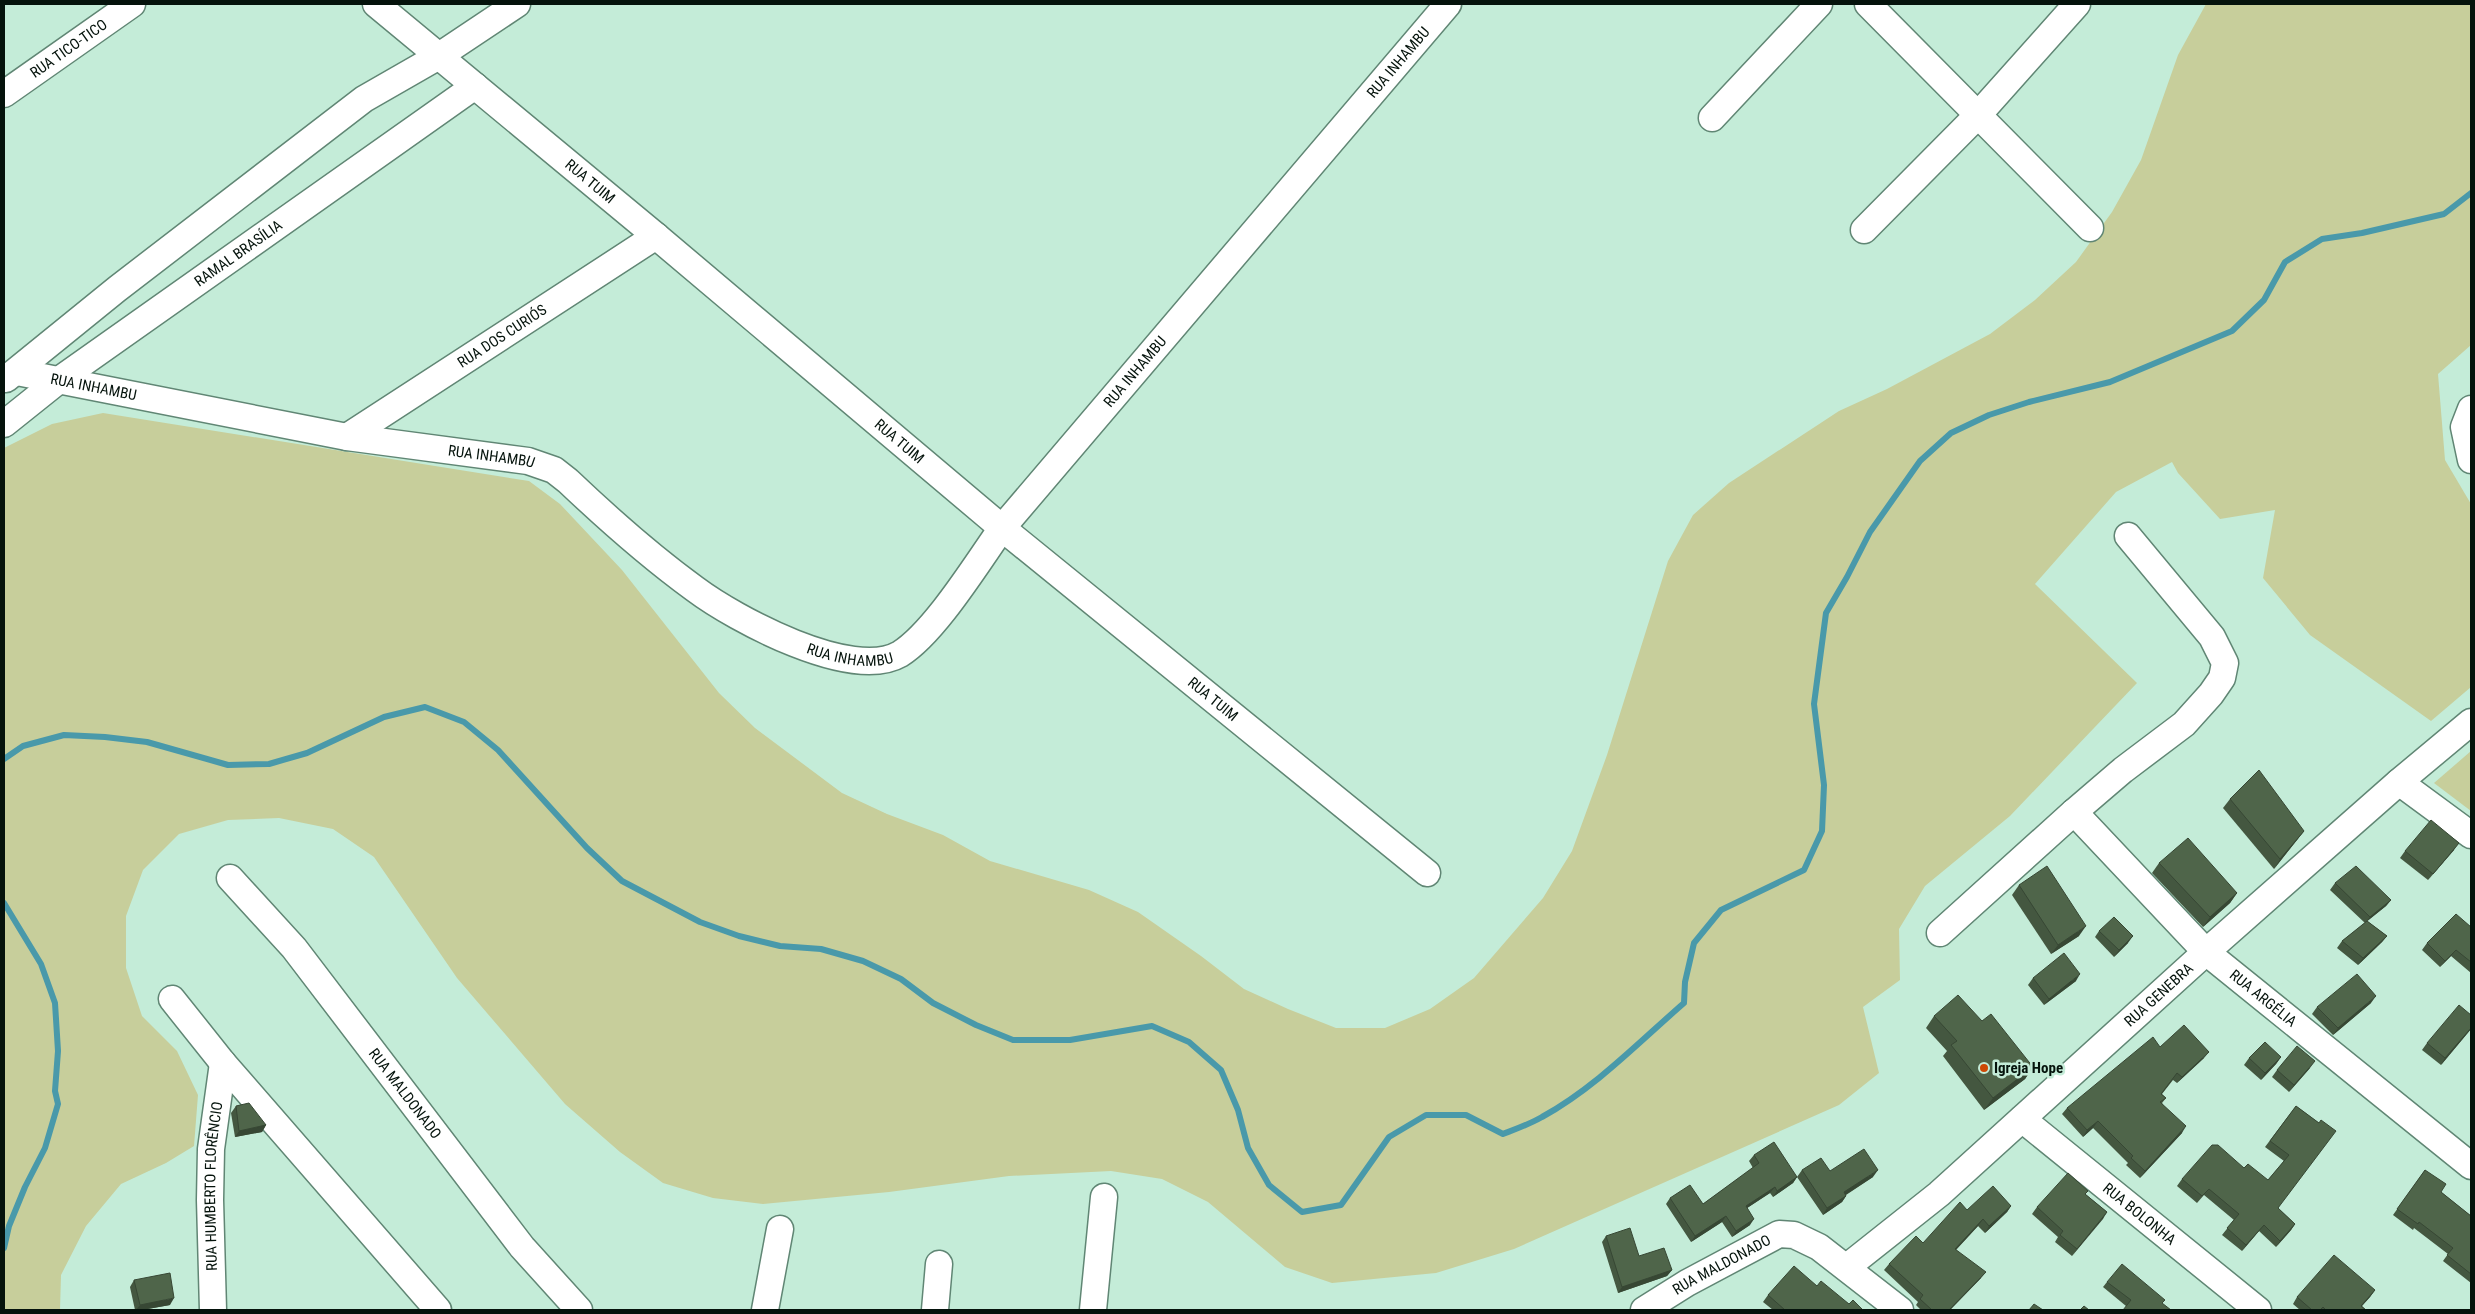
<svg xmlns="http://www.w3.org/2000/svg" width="2475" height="1314" viewBox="0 0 2475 1314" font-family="'Roboto Condensed',sans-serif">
<rect width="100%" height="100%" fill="#c4ecd8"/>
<!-- green -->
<g fill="#c7ce9b">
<path d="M2206,4H2471V345L2438,374L2445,460L2471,504V687L2431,721L2310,635L2263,578L2275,510L2220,519L2178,473L2172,462L2116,492L2035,584L2137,683L2010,816L1925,886L1899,929L1900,980L1863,1007L1879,1073L1839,1105L1514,1249L1436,1273L1332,1283L1285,1267L1208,1202L1162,1179L1111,1171L1009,1176L889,1192L763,1204L713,1198L663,1183L620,1152L565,1104L457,978L374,857L333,829L279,818L228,820L179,834L143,870L126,916V968L142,1016L177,1051L198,1095L194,1146L166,1163L121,1184L86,1226L61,1275L60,1310H4V448L52,424L103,413L529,481L560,504L622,570L719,693L755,728L842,793L887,814L943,835L990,861L1089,890L1138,912L1201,956L1244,989L1288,1009L1336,1028H1385L1430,1009L1474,978L1543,898L1572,851L1607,755L1668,561L1693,515L1729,483L1839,411L1887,389L1990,334L2035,300L2076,262L2112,212L2141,160L2178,55Z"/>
<path d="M2471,751V811L2434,783Z"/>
</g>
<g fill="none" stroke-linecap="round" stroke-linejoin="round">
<!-- stream -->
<g stroke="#4999aa" stroke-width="6">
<path d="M4,759L23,746L64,735L105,737L147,742L228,765L269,764L307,753L384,717L425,707L464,722L498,750L587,848L622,881L700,922L739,936L780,946L821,949L863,961L901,979L933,1003L976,1025L1013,1040H1070L1152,1026L1189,1042L1221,1070L1238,1110L1248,1148L1269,1185L1302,1212L1341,1205L1389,1137L1426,1115H1466L1503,1134C1516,1129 1530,1124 1542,1117C1595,1088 1639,1042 1684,1003L1685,982L1694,943L1721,910L1804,870L1822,831L1824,785L1814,704L1826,613L1847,577L1870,532L1920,461L1951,433L1989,415L2029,402L2110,382L2232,331L2264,300L2285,262L2322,239L2362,233L2444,214L2471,193"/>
<path d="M4,903L41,964L55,1003L58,1051L55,1091L58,1104L45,1148L25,1187L9,1226L4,1248"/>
</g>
<!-- minor casing -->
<g stroke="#608674" stroke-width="29">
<g id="minor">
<path id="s1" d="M376,4L656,236L1002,528L1427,873"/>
<path d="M1868,4L2090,228"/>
<path id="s2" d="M4,94L132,4"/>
<path d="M1712,118L1819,4"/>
<path d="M1864,230L1978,115L2077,4"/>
<path id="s3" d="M17,372L347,437L528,461L554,470L568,481C608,519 651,557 695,589C735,619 852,682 900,654C935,632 977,563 1002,528L1448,4"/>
<path d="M6,379L117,289L364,99L439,56L517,4"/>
<path d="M2471,409L2464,427L2471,460"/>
<path id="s4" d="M4,424L59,380L475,86"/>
<path id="s5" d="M347,437L656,236"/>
<path d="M2399,782L2471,835"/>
<path id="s6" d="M2074,812L2206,952L2471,1166"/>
<path id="s7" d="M230,878L294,948L522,1247L579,1310"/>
<path d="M1940,933L2074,812L2123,770L2184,724L2211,694L2222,678L2225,663L2212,637L2128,536"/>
<path d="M172,999L223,1063L438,1310"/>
<path id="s8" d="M2022,1119L2258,1310"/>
<path id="s9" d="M1847,1267L1939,1194L2206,952L2399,782L2471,722"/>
<path id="s10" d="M213,1310L210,1200L211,1149L223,1063"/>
<path d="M765,1310L780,1229"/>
<path d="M935,1310L939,1264"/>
<path d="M1093,1310L1104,1197"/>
<path id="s11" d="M1644,1310L1687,1283L1779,1234L1794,1235L1819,1247L1900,1310"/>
</g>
</g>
<!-- minor -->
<use href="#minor" stroke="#fff" stroke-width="26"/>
</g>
<!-- wall -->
<g fill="#445740">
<path d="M2230,799L2304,831L2297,840L2274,869L2223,808Z"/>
<path d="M2454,850L2428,880L2400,858L2405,851Z"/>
<path d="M2159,863L2237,893L2230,903L2203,927L2152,873Z"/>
<path d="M2335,883L2391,900L2386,906L2367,921L2387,936L2382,942L2358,965L2337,948L2342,941L2365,923L2330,890Z"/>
<path d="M2019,885L2079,936L2051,954L2012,895Z"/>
<path d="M2471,927V973L2451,956L2440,967L2422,950L2427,943Z"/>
<path d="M2099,931L2128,943L2114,957L2095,937Z"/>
<path d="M2033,978L2076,981L2044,1005L2028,985Z"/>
<path d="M2371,1003L2333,1035L2312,1014L2317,1007Z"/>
<path d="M1934,1016L1982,1021L2033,1067L2025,1079L1984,1110L1943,1056L1947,1051L1926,1028Z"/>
<path d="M2471,1029L2441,1065L2422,1050L2427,1043Z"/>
<path d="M2160,1047L2204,1058L2177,1083L2173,1080L2162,1094L2166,1098L2162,1103L2182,1133L2140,1178L2126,1165L2128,1163L2093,1128L2083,1137L2062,1114L2067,1108Z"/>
<path d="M2281,1057L2276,1064L2261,1080L2244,1065L2249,1058Z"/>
<path d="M2310,1068L2289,1092L2272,1077L2277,1070Z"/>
<path d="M236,1106L266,1125L262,1132L235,1137L231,1113Z"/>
<path d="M2296,1106L2319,1123L2278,1208L2295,1224L2291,1230L2276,1247L2259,1231L2242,1251L2222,1235L2234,1220L2204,1195L2197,1203L2177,1186L2182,1179L2244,1168L2268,1180L2284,1161L2265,1147Z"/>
<path d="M1754,1155L1797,1177L1793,1183L1773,1197L1770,1193L1747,1208L1750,1225L1732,1237L1722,1222L1691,1242L1666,1204L1670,1198L1703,1204L1753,1168L1749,1161Z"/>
<path d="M1802,1170L1873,1177L1846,1195V1196L1842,1202L1823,1215L1797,1177Z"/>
<path d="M2425,1170L2441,1192L2471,1216V1283L2443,1261L2448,1254L2414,1228L2413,1230L2393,1215Z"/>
<path d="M2088,1191L2085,1194L2107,1212L2072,1256L2055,1242L2058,1237L2032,1214L2037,1207Z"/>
<path d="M2011,1206L2007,1212L1985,1233L1978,1226L1956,1250L1981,1278L1950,1310H1921L1916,1305L1918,1302L1884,1270L1889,1264L1923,1243L1967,1210Z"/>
<path d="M1606,1236L1639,1256L1672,1270L1667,1276L1618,1293L1602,1242Z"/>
<path d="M134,1280L170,1305L142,1310H135L130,1287Z"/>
<path d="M2107,1282L2165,1300L2162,1303L2126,1306L2103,1287Z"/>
<path d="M1817,1286L1849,1304L1863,1310H1773L1763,1302L1768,1295Z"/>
<path d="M2375,1290L2370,1297L2362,1306L2366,1310H2300L2293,1304L2297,1297Z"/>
</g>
<!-- shaded-wall -->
<g fill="#374734">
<path d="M2304,831L2297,840L2274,869L2280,859Z"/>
<path d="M2459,843L2454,850L2428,880L2433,874Z"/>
<path d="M2237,893L2230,903L2203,927L2210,917Z"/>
<path d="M2391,900L2386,906L2365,923L2370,917Z"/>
<path d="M2086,926L2079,936L2051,954L2058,945Z"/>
<path d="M2133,936L2128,943L2114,957L2119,950Z"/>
<path d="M2387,936L2382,942L2358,965L2363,958Z"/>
<path d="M2456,950L2451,956L2440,967L2445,961Z"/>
<path d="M2080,974L2076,981L2044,1005L2049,999Z"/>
<path d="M2376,996L2371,1003L2333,1035L2338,1028Z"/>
<path d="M2471,1028V1029L2441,1065L2445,1058Z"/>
<path d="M2209,1052L2204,1058L2177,1083L2182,1077Z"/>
<path d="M2281,1057L2276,1064L2261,1080L2265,1073Z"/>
<path d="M2315,1061L2310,1068L2289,1092L2294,1085Z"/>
<path d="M2033,1067L2025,1079L1984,1110L1993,1098Z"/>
<path d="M2098,1121L2093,1128L2083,1137L2087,1130Z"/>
<path d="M266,1125L262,1132L235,1137L239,1131Z"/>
<path d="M2186,1126L2182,1133L2140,1178L2145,1171Z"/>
<path d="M1878,1170L1873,1177L1839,1199L1844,1192Z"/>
<path d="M1797,1177L1793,1183L1773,1197L1777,1191Z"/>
<path d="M1775,1187L1770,1193L1741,1212L1746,1206Z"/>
<path d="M1846,1196L1842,1202L1823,1215L1827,1208Z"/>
<path d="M2011,1206L2007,1212L1985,1233L1989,1226Z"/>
<path d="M2107,1212L2103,1219L2072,1256L2077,1249Z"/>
<path d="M1726,1216L1722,1222L1691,1242L1695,1236Z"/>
<path d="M1754,1219L1750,1225L1732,1237L1736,1231Z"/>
<path d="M1983,1219L1978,1226L1950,1256L1955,1249Z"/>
<path d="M2295,1224L2291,1230L2276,1247L2280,1241Z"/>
<path d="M2264,1225L2259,1231L2242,1251L2246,1245Z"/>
<path d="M1672,1270L1667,1276L1618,1293L1622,1287Z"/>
<path d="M1986,1272L1981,1278L1950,1310H1949Z"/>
<path d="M2375,1290L2370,1297L2358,1310L2361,1306Z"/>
<path d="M174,1298L170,1305L142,1310H136L140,1305Z"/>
</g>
<!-- building -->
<g fill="#4f654a" stroke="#374734">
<path d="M2259,770L2304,831L2280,859L2230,799Z"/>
<path d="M2431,820L2459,843L2433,874L2405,851Z"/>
<path d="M2188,838L2237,893L2210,917L2159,863Z"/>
<path d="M2047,866L2086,926L2058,945L2019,885Z"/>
<path d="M2356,866L2391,900L2370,917L2335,883Z"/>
<path d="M2456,914L2471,927V962L2456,950L2445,961L2427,943Z"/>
<path d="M2114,917L2133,936L2119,950L2099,931Z"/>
<path d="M2367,921L2387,936L2363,958L2342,941Z"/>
<path d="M2064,953L2080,974L2049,999L2033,978Z"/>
<path d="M2357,974L2376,996L2338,1028L2317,1007Z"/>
<path d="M1958,995L1982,1021L1991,1014L2033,1067L1993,1098L1951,1045L1957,1041L1934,1016Z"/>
<path d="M2459,1005L2471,1015V1028L2445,1058L2427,1043Z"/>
<path d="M2184,1025L2209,1052L2182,1077L2177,1073L2161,1094L2166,1098L2160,1102L2186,1126L2145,1171L2131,1158L2133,1156L2098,1121L2087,1130L2067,1108L2153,1037L2160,1047Z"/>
<path d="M2265,1042L2281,1057L2265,1073L2249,1058Z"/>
<path d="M2297,1046L2315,1061L2294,1085L2277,1070Z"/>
<path d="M249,1103L266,1125L239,1131L236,1106Z"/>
<path d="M2296,1106L2319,1123L2321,1120L2336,1131L2278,1208L2295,1224L2280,1241L2264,1225L2246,1245L2227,1228L2239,1214L2209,1189L2202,1196L2182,1179L2212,1145H2218L2244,1168L2248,1164L2268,1180L2289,1155L2270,1141Z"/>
<path d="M1774,1142L1797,1177L1777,1191L1775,1187L1746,1206L1754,1219L1736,1231L1726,1216L1695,1236L1670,1198L1690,1185L1703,1204L1759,1163L1754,1155Z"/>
<path d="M1864,1149L1878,1170L1844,1192L1846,1196L1827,1208L1802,1170L1821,1158L1830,1171Z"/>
<path d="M2425,1170L2446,1184L2441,1192L2471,1216V1274L2447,1255L2453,1248L2419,1222L2418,1224L2397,1209Z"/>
<path d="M2068,1173L2088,1191L2085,1194L2107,1212L2077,1249L2060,1235L2063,1231L2037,1207Z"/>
<path d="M1993,1186L2011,1206L1989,1226L1983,1219L1955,1249L1986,1272L1949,1310H1932L1920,1299L1923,1295L1889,1264L1916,1236L1923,1243L1960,1202L1967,1210Z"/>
<path d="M1630,1228L1639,1256L1664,1248L1672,1270L1622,1287L1606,1236Z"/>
<path d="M2334,1255L2375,1290L2361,1306L2366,1310H2326L2323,1307L2320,1310H2312L2297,1297Z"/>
<path d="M2122,1264L2165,1300L2162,1303L2171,1310H2123L2131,1300L2107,1282Z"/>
<path d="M1794,1266L1817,1286L1821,1281L1849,1304L1853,1300L1863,1310H1785L1768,1295Z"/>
<path d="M170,1273L174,1298L140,1305L134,1280Z"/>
<path d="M2034,1304L2043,1310H2029Z"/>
<path d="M2084,1306L2089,1310H2080Z"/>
</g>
<!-- markers -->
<circle fill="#cd4805" stroke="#c4ecd8" stroke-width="2" cx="1984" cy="1068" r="5"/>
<g text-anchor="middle" stroke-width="5" stroke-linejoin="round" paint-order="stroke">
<!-- street labels -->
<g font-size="15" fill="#05130c" stroke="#c4ecd8">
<text dy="5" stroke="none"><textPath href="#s2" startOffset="79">RUA TICO-TICO</textPath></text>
<text dy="5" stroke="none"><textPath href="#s3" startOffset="1728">RUA INHAMBU</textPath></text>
<text dy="5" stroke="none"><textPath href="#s1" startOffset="278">RUA TUIM</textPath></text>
<text dy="5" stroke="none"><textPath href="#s4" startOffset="290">RAMAL BRASÍLIA</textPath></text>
<text dy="5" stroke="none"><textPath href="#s5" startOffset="185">RUA DOS CURIÓS</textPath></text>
<text dy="5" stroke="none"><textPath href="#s3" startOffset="1322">RUA INHAMBU</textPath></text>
<text dy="5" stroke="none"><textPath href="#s3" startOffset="78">RUA INHAMBU</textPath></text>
<text dy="5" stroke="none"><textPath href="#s1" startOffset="682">RUA TUIM</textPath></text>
<text dy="5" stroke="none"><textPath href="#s3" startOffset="482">RUA INHAMBU</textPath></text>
<text dy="5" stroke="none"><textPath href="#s3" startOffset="902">RUA INHAMBU</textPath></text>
<text dy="5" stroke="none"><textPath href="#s1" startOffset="1088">RUA TUIM</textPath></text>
<text dy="5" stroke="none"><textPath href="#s9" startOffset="414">RUA GENEBRA</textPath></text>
<text dy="5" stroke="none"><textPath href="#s6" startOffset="266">RUA ARGÉLIA</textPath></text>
<text dy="5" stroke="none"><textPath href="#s7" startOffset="278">RUA MALDONADO</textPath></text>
<text dy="5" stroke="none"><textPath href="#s10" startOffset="124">RUA HUMBERTO FLORÊNCIO</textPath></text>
<text dy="5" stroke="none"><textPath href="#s8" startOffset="151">RUA BOLONHA</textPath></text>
<text dy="5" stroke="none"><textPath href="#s11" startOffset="90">RUA MALDONADO</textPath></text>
</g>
<!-- poi labels -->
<g font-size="15" font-weight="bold" fill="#05130c" stroke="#c4ecd8" text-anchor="start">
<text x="1994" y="1073">Igreja Hope</text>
</g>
</g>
<!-- border -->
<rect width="2475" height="1314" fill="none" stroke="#05130c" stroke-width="10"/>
</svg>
